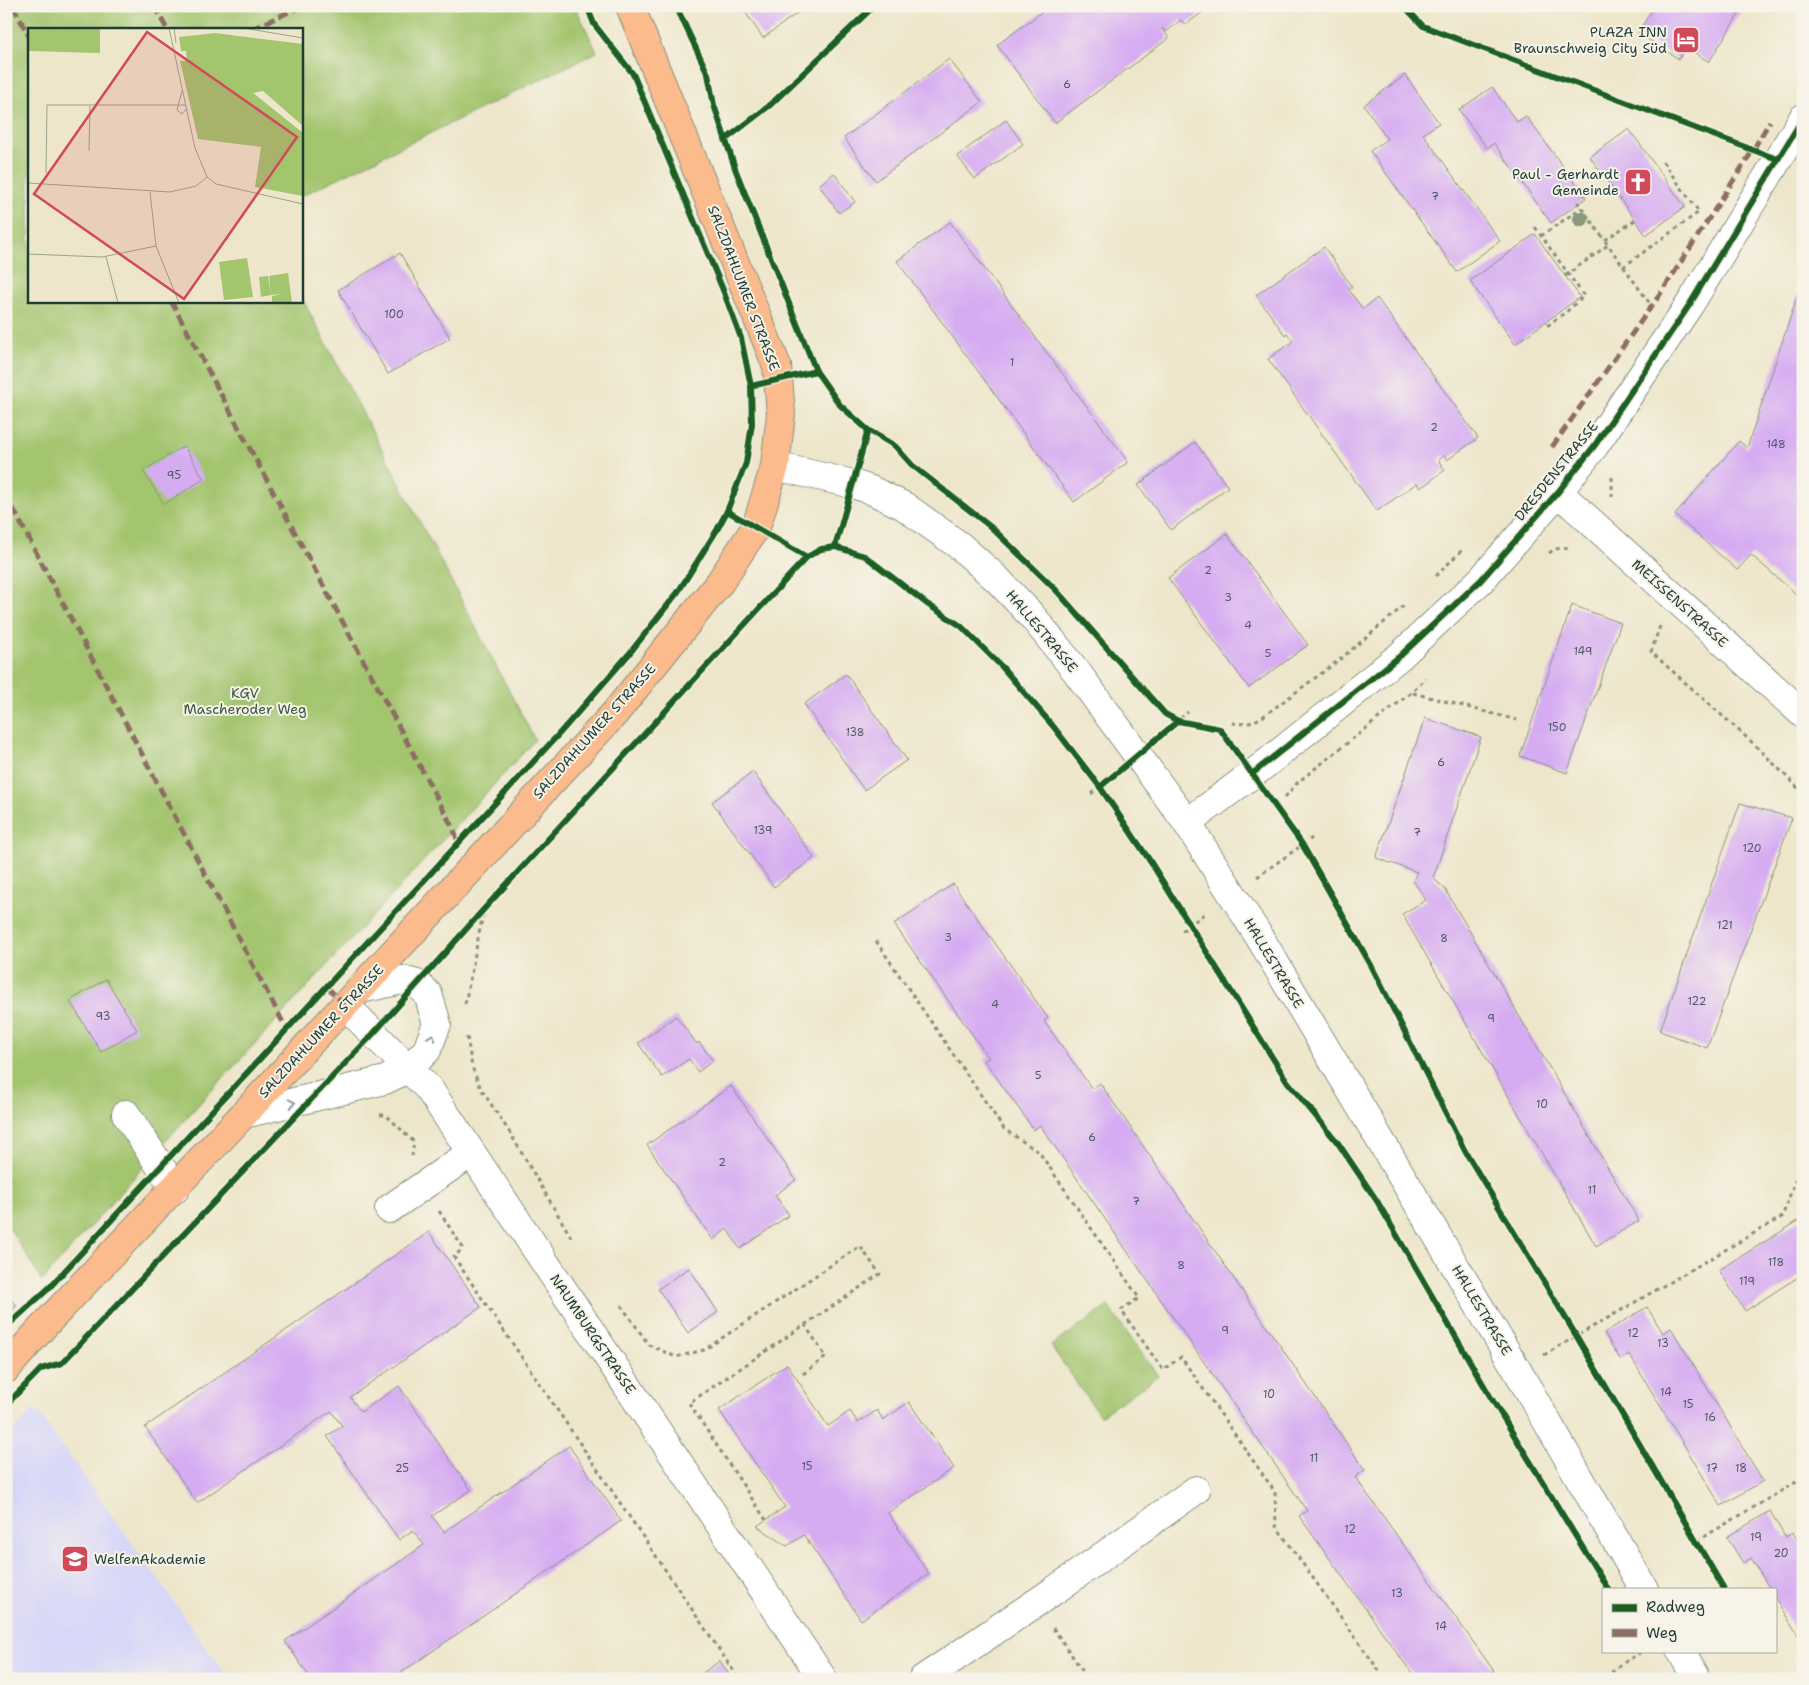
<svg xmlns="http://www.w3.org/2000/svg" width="1809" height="1685" viewBox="0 0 1809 1685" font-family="'Shantell Sans',sans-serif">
<rect width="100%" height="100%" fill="#f7f3e8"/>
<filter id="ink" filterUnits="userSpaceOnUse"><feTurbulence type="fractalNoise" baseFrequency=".02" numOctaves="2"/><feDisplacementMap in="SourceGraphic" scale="10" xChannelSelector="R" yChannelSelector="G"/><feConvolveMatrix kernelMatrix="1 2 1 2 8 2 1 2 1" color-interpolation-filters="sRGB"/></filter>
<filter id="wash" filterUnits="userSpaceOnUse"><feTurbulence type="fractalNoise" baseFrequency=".0096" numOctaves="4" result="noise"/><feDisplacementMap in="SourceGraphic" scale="20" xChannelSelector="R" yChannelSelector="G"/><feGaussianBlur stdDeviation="1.12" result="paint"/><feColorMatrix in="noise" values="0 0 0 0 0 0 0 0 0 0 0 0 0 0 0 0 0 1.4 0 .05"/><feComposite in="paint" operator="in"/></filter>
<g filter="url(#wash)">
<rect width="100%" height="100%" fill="#eee6cb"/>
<!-- built -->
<path fill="#d8d7f8" d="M35,1408L229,1679H6V1439Z"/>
<!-- green -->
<g fill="#a3c56e" stroke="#618151">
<path d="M6,6H575L597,52L301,196V29H29V301H301V296L535,740L189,1115L42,1281L9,1227L6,1229Z"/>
<path d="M1108,1306L1158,1376L1100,1416L1051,1346Z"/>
</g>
<g id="blocks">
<!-- building -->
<g fill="#d5acf2">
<path d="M741,6H807L763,38Z"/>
<path d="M1050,6H1211L1185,25L1181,20L1166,32L1162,28L1169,38L1055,123L997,45Z"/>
<path d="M1654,6H1744L1709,62L1686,47L1679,59L1638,33Z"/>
<path d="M949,59L982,102L876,181L844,138Z"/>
<path d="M1405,75L1439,123L1423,134L1500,241L1457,272L1370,151L1387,139L1364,105Z"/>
<path d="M1492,87L1517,122L1526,116L1586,198L1551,223L1494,143L1487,148L1459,110Z"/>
<path d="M1006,120L1023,144L975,179L957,156Z"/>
<path d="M1629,129L1685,207L1646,235L1590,157Z"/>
<path d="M834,173L855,202L839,213L819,185Z"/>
<path d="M950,222L1128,462L1074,502L897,261Z"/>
<path d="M1535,234L1580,297L1515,344L1470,281Z"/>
<path d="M1324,247L1352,287L1348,289L1363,309L1377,298L1478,438L1447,460L1444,455L1438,460L1445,470L1433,479L1420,488L1417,483L1377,511L1268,359L1293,341L1287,333L1285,335L1256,295Z"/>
<path d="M400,253L450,338L388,374L338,290Z"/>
<path d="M1802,282L1803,481L1798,492L1803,496V600L1751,555L1737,570L1675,515L1739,441L1747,448Z"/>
<path d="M1195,442L1228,487L1171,530L1138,485Z"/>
<path d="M184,446L204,479L164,504L143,471Z"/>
<path d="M1227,534L1308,645L1249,688L1168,578Z"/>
<path d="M1572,605L1621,623L1567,773L1520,756Z"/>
<path d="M846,674L907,760L864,790L804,704Z"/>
<path d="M1425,718L1481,737L1433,878L1445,889L1639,1221L1596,1246L1402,914L1426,900L1413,881L1417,872L1376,858Z"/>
<path d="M753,772L814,858L774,887L712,802Z"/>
<path d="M1740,803L1792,818L1707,1048L1660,1031Z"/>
<path d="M953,884L1048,1018L1044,1021L1092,1089L1100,1083L1365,1470L1355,1477L1494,1671L1483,1679H1416L1299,1516L1307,1511L1040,1125L1034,1130L984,1060L989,1058L894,924Z"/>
<path d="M106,979L137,1030L101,1052L70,1001Z"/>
<path d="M676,1016L697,1044L699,1042L713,1061L698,1072L689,1059L662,1077L638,1043Z"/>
<path d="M731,1086L796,1180L775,1195L789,1215L740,1249L727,1229L713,1240L647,1145Z"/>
<path d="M1803,1218V1274L1745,1311L1719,1270Z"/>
<path d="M429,1232L481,1307L350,1397L361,1412L399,1386L471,1490L432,1516L444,1532L569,1446L621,1521L392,1679H311L285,1641L424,1545L413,1530L399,1540L327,1436L342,1426L331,1411L197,1503L145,1427Z"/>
<path d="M689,1268L718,1312L688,1333L658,1289Z"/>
<path d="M6,1296L17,1305L6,1317Z"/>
<path d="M1647,1307L1663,1333L1671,1328L1763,1481L1721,1506L1629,1354L1620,1359L1604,1333Z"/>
<path d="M787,1364L828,1426L850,1411L858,1423L877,1410L883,1420L909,1402L954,1468L888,1513L929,1574L861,1620L804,1535L787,1546L757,1526L785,1507L719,1410Z"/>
<path d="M1770,1511L1785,1537L1793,1533L1803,1548V1643L1775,1598V1589H1770L1751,1558L1743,1563L1727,1537Z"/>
<path d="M720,1661L732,1679H694Z"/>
</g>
</g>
</g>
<g filter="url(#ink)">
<use href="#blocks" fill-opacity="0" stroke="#869280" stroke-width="1"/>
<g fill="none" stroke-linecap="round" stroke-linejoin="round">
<!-- minor casing -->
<g stroke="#869280" stroke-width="30">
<g id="minor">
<path d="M775,466L853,484L871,490L904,506L960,546L997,579L1032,616L1076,671L1187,823L1260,938L1517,1370L1644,1589"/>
<path d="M1558,492L1803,714"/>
<path d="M1187,823L1263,766L1400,656L1481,580L1558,492L1595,445L1690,304L1803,118"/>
<path d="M345,1005L429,1089L823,1679"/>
<path d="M126,1114L175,1189"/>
<path d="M244,1114L385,1080L410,1068L427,1050L437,1024L428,994L417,984L402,980L360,989"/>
<path d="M389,1209L471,1153"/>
<path d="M1681,1651L1697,1679"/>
<path d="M923,1679L1055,1590L1196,1490"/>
</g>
</g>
<!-- major casing -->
<g stroke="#869280" stroke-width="30">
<path id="major" d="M6,1369L41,1329L258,1099L615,713L720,582L756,527L775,466L781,414L777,366L630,6"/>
</g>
<!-- path -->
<g stroke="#869280" stroke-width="3" stroke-dasharray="4 4" stroke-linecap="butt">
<path d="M1635,220L1605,240L1578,203L1651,305"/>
<path d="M1535,227L1584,296L1566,312L1547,326"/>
<path d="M1541,236L1581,208"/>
<path d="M1623,267L1699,212L1662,161"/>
<path d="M1565,276L1608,245"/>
<path d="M1612,477V498"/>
<path d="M1549,553L1555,549L1571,547"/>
<path d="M1436,576L1463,549"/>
<path d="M1660,626L1651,652L1755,745L1803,793"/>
<path d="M1413,693L1517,720"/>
<path d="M1232,723L1246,724L1261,718L1338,661L1406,604"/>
<path d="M1162,734L1188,712"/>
<path d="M1091,794L1113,775"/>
<path d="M1285,797L1298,782L1412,692L1426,678"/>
<path d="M1257,877L1312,838"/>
<path d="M1182,931L1207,912"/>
<path d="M876,941L1004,1129L1039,1152L1139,1298L1121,1310L1163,1370L1181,1357L1275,1492L1276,1526L1385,1679"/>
<path d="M465,1004L484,909"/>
<path d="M467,1037L472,1067L481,1089L510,1133L571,1237"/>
<path d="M380,1115H386L414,1142L412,1156"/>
<path d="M439,1211L463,1248L454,1257L739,1679"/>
<path d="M621,1305L649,1345L676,1357L704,1350L860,1246L880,1274L689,1403L766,1520"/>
<path d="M1544,1355L1782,1217L1803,1159"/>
<path d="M803,1374L826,1357L805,1325"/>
<path d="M1697,1541L1803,1478"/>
<path d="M1053,1628L1088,1679"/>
<path d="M1607,1679L1615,1668L1643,1651"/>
</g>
<!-- minor -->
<use href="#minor" stroke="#fff" stroke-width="28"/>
<!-- major -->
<use href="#major" stroke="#fbbb8d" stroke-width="28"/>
<!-- quiet -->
<g stroke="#8d6e63" stroke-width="5" stroke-dasharray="10 5" stroke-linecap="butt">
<path d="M13,6L29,36"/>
<path d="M154,6L167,29"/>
<path d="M252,29L302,6"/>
<path d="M171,301L453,828L459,844"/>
<path d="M1552,447L1663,290L1753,150L1770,121"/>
<path d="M6,495L287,1030"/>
<path d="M327,987L345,1005"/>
</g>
<!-- cycleway casing -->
<g stroke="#f7f3e8" stroke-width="9">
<g id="cycleway">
<path d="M676,6L708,74L714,105L736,171L816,371L840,405L868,430L895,446L912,465L992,528L1056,590L1165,714L1178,721L1220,729L1302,844L1371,965L1465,1151L1577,1337L1724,1589"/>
<path d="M1404,6L1423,26L1777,159"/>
<path d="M725,140L769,106L874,6"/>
<path d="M751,386L816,371"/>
<path d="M727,511L807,557"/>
<path d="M835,547L868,430"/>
<path d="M1252,774L1400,656L1481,580L1558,492L1595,445L1690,304L1803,118"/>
<path d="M1100,787L1178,721"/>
<path d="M6,1327L48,1289L558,735L629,654L678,592L717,530L727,511L746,463L752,424L751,386L741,338L723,290L633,74L594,24L587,6"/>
<path d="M6,1405L41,1369L62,1363L373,1034L484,909L791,574L807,557L821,549L835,547L865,556L927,604L961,626L1003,668L1053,726L1100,787L1150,861L1287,1081L1338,1143L1377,1201L1490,1396L1608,1589"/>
</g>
</g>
<!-- cycleway -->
<use href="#cycleway" stroke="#1b5e20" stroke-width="6"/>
</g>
<!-- trees -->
<circle fill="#8a987f" cx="1581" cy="219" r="8"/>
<!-- one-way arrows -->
<defs><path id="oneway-chevron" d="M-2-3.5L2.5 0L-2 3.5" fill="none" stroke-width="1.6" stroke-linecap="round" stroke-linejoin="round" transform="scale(1.25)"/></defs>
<g stroke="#8f9e9a">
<use href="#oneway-chevron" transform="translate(432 1037) rotate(-70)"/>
<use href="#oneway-chevron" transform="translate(292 1103) rotate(-13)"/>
</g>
</g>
<!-- icons -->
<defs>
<g id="hotel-square" transform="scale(1.4375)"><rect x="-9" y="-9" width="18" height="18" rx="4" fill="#d1495b" stroke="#f7f3e8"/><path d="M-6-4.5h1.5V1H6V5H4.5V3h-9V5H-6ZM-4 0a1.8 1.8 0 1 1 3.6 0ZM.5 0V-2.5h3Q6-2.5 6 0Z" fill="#fff"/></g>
<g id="church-square" transform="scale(1.4375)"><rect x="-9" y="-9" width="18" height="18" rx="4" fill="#d1495b" stroke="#f7f3e8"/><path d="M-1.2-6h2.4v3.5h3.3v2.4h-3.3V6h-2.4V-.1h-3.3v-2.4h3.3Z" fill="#fff"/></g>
<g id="university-square" transform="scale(1.4375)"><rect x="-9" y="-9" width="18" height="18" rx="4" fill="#d1495b" stroke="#f7f3e8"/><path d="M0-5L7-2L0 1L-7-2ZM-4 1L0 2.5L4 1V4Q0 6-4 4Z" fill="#fff"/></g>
</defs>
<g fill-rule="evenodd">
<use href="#hotel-square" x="1686" y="40"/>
<use href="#church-square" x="1638" y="182"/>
<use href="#university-square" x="75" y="1559"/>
</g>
<g text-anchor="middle" stroke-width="4" stroke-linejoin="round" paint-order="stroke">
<!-- number labels -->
<g font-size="11" fill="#4c5964">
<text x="1067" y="88">6</text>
<text x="1435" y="200">7</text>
<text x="394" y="318">100</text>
<text x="1012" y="366">1</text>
<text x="1434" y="431">2</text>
<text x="1776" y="448">148</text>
<text x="174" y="479">95</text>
<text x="1208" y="574">2</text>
<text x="1228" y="601">3</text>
<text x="1248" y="629">4</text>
<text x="1583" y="655">149</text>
<text x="1268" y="657">5</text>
<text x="1557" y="731">150</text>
<text x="855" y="736">138</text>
<text x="1441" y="766">6</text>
<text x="763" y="834">139</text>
<text x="1417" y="836">7</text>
<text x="1752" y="852">120</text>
<text x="1725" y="929">121</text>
<text x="948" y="941">3</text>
<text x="1444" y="942">8</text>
<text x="1697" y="1005">122</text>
<text x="995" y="1008">4</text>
<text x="103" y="1020">93</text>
<text x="1491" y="1022">9</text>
<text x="1038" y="1079">5</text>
<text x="1542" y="1108">10</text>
<text x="1092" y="1141">6</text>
<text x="722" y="1166">2</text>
<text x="1592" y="1194">11</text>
<text x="1136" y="1205">7</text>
<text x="1776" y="1266">118</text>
<text x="1181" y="1269">8</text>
<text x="1747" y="1285">119</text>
<text x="1225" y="1334">9</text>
<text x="1633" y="1337">12</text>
<text x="1663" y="1347">13</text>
<text x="1666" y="1396">14</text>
<text x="1269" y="1398">10</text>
<text x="1688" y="1408">15</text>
<text x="1710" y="1421">16</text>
<text x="1314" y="1462">11</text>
<text x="807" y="1470">15</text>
<text x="402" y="1472">25</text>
<text x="1712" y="1472">17</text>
<text x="1741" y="1472">18</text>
<text x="1350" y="1533">12</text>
<text x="1756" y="1541">19</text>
<text x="1781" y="1557">20</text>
<text x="1397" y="1597">13</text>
<text x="1441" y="1630">14</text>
</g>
<!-- poi labels -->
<g font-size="14" fill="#1f3d34" stroke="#f7f3e8" text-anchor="end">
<text x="1667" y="37">PLAZA INN<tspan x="1667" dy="16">Braunschweig City Süd</tspan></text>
<text x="1619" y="179">Paul - Gerhardt<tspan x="1619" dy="16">Gemeinde</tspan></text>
<text x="94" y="1564" text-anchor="start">WelfenAkademie</text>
</g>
<!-- street labels -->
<g font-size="14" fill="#1f3d34" stroke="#f7f3e8">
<text transform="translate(744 288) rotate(69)" y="5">SALZDAHLUMER STRASSE</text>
<text transform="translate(1556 471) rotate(-51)" y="5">DRESDENSTRASSE</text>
<text transform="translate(1680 603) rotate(42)" y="5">MEISSENSTRASSE</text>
<text transform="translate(1042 631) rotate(50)" y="5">HALLESTRASSE</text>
<text transform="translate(594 731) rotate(-48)" y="5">SALZDAHLUMER STRASSE</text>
<text transform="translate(1274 963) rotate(59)" y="5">HALLESTRASSE</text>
<text transform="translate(321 1031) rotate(-47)" y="5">SALZDAHLUMER STRASSE</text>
<text transform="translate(1482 1310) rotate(59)" y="5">HALLESTRASSE</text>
<text transform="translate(593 1334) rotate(56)" y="5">NAUMBURGSTRASSE</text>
</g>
<!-- park labels -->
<g font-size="14" fill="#395840" stroke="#f7f3e8">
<text x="245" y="698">KGV<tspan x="245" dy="16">Mascheroder Weg</tspan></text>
</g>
</g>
<!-- overview -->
<g transform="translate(28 28)">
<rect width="275" height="275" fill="#eee6cb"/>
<path d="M0,0H72V25L0,23ZM187,5L275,16V98L235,63L225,65L275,105V168L227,159L233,119L170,111L152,33H159L158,23H153L151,9ZM219,230L225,269L196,272L191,234ZM260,245L264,275H244V268L254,266L243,267L241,248ZM240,248L243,267L233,269L231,249Z" fill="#a3c56e"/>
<path fill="none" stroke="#9ba28f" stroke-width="1" d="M141,0L167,120L179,149L188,156L275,176M146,0L148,15M215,0L275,10M154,63L149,82L154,86L159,80M61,123L62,78M18,145L19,77H158M0,155L142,164L168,158L179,149M122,164L128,218L151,275M0,226L74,229L128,218M78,229L90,275"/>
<path fill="#d1495b" fill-opacity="0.15" stroke="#d1495b" stroke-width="2.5" d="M119,4L269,109L156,271L6,166Z"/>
<rect width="275" height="275" fill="none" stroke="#1f3d34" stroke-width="2.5"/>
</g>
<!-- margin -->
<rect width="1809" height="1685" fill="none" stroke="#f7f3e8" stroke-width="25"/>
<!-- legend -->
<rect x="1602" y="1588" width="175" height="65" fill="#f7f3e8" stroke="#a1aaa0"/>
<rect x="1612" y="1604" width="25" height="8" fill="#1b5e20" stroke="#a1aaa0"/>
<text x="1646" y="1612" font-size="15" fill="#1f3d34">Radweg</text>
<rect x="1612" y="1629" width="25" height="8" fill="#8d6e63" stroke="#a1aaa0"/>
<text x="1646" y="1638" font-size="15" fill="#1f3d34">Weg</text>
</svg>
